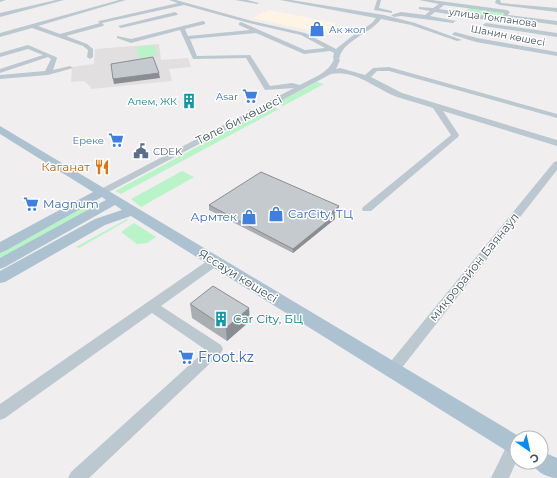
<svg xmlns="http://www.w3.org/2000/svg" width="557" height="478" viewBox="0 0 557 478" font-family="Montserrat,sans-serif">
<rect width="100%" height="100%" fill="#f1eeef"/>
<!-- commercial -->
<path fill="#fef4e6" d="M269,10L336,23L334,36L252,18Z"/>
<!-- education -->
<path fill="#e2dfe1" d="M159,44L161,60L188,58L191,67L169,69L172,81L91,89V87L84,81L71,82L72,67L94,64L95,49Z"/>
<!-- green -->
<g fill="#b9f3c8">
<path d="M470,7L504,12L500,19L463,14Z"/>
<path d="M155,45L157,56L139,58L137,47Z"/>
<path d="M317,82L324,84L283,106L276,103Z"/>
<path d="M272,107L279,109L121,194L115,191Z"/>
<path d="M182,171L194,177L141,207L131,199Z"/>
<path d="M96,201L102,205L0,262V252Z"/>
<path d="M127,219L128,220L79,248L76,247Z"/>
<path d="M134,223L156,237L147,243L137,244L121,232Z"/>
</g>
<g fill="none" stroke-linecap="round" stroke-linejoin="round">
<!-- minor -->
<g fill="#bbc8cf" fill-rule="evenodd">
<path d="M0,0H6L0,2Z"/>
<path d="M56,0H64L0,17V13Z"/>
<path d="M119,0H126L38,26L60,34L100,23L98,22L99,21L178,3L169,0H176L252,21L305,33L336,49L351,37L372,23L376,18L280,0H291L384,15L415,23L462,40L457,41L411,25L381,19C370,34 343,40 339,59L340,60L336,69L340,68L365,75L373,68L389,67L557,114V118L389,71H377L371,77L402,93L557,140V146L443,111L459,135L458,137L371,211H363L362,209L363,207L451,135L433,108C422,104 409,101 397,97C376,89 355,69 331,74L105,194H99L97,192L99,190L294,88L265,90L246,58L193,59L180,30L131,43L117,38V36L131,39L203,21L205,22V24L185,29L188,36L250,30L239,25V23L241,22L305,50L325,48L301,35L249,23L184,5L102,23L104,25L103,26L66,36L87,44L93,49V57L90,59L87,57L88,50L83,46L32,28L0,37V33ZM256,33L304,54L330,51L334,53L333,58L334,59C329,73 312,78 300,85L292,83L270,86L250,55L197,56L190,39Z"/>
<path d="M235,0H247L259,3L257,4Z"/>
<path d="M377,0H381L379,8L392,11V13L374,10Z"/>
<path d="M419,0H432L507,10L510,12L508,15L557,21V25L507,18L506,20L499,22L435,12L430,16L456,21L453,23L401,16L394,17L391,15L401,12L425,15L430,11L419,9V7L433,8L439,4ZM444,5L504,13L502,18H499L439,9Z"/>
<path d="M496,0H500L501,3L557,8V12L500,5L495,3Z"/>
<path d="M175,12L178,14L177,15L121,28L118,26Z"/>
<path d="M486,23L557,33V37L484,26L483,25Z"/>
<path d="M455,32L477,38L557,52V56L476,42L453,35L452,34Z"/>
<path d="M28,45L56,57L57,58L53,70L70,66L73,68L48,75L0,79V75L45,71L51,59L48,57L0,73V69L43,55L28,49L0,57V53Z"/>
<path d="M557,161V170L397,374L392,376L387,374L385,370L387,366L554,162Z"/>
<path d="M214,258L218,259L220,262L218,265L161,306L221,345L223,349L221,353L89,478H68L71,472L206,350L152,313L5,418L0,420V404L210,259Z"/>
<path d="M515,438L517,439V460L509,478H491L509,441Z"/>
</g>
<!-- major -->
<g fill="#acc2d0" fill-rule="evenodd">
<path d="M0,126L522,438H517V456L510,453L131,216L105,225L5,282L0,283V271L95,219L122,210L115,205L5,267L0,269V258L106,200L102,197L5,251L0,253V242L93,192L0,134Z"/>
<path d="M541,451L557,458V478C547,478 535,471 531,462H541Z"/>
</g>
</g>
<!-- wall -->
<g fill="#a9aeb2">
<path d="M209,205L339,206L338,210L334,214L335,215V219L293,253L209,210Z"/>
<path d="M190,304L250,321L227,341L192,318Z"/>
</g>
<!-- shaded-wall -->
<g fill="#8a8d91">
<path d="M159,73L160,78L114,84L113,79Z"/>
<path d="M339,206L338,210L330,217L331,213Z"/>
<path d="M335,215V219L293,253V249Z"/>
<path d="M249,308L250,321L227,341L226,328Z"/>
</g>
<!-- building -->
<g fill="#c5cacf" stroke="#8a8d91">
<path d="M153,57L159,73L113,79L111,64Z"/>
<path d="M261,172L339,206L331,213L335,215L293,249L209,205Z"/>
<path d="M213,286L249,308L226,328L190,304Z"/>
</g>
<!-- icons -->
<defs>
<g id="shop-bare" transform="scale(1.2)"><path d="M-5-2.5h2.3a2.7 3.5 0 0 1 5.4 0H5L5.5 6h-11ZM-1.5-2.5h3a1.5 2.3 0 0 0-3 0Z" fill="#3f7fe0" stroke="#fff" stroke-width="2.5" paint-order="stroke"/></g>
<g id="supermarket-bare" transform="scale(1.2)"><path d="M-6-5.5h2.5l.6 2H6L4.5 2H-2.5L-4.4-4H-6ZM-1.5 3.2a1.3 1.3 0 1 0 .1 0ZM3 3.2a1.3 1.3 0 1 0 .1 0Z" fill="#3f7fe0" stroke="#fff" stroke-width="2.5" paint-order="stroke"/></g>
<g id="building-bare" transform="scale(1.2)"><path d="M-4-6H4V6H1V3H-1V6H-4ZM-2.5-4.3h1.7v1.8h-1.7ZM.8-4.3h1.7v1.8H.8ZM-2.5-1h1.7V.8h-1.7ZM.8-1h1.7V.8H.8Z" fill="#0f9aa8" stroke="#fff" stroke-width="2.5" paint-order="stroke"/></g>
<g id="civic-bare" transform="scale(1.2)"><path d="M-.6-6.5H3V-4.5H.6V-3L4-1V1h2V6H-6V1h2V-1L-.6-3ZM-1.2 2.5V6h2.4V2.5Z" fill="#5c6f8a" stroke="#fff" stroke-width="2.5" paint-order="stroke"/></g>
<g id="restaurant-bare" transform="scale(1.2)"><path d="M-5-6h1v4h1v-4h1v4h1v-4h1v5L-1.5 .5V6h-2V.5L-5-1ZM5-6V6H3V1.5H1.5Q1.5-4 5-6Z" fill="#e8710a" stroke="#fff" stroke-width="2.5" paint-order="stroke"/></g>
</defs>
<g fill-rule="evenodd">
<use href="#shop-bare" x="317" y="29"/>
<use href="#supermarket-bare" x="250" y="96"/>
<use href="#building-bare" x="189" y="101"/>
<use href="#supermarket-bare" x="116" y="140"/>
<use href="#civic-bare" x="141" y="151"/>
<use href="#restaurant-bare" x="102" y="167"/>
<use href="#supermarket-bare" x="31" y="204"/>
<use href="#shop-bare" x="276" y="214"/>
<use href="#shop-bare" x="249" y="217"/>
<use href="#building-bare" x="221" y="319"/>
<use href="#supermarket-bare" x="186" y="357"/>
</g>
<g text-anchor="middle" stroke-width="3" stroke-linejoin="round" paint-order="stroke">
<!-- far-street labels -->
<g font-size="10" fill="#45555e" stroke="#fff">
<text transform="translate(493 17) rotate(8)" y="4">улица Токпанова</text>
<text transform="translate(508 35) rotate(11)" y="4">Шанин көшесі</text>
</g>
<!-- far-shop labels -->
<g font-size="10" fill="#366cbe" stroke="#fff" text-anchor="end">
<text x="329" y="33" text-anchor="start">Ак жол</text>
<text x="238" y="100">Asar</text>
<text x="104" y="144">Ереке</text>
</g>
<!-- far-culture labels -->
<g font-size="10" fill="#0d838f" stroke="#fff" text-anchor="end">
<text x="177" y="105">Алем, ЖК</text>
</g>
<!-- far-service labels -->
<g font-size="10" fill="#4e5e75" stroke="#fff" text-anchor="start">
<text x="153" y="155">CDEK</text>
</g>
<!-- street labels -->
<g font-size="12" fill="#45555e" stroke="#fff">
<text transform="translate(239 120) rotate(-27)" y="4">Төле би көшесі</text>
<text transform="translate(474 267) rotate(-51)" y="4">микрорайон Баянаул</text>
<text transform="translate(238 276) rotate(32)" y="4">Яссауи көшесі</text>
</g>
<!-- food labels -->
<g font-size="12" fill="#c56008" stroke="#fff" text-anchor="end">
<text x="90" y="171">Каганат</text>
</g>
<!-- shop labels -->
<g font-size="12" fill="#366cbe" stroke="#fff" text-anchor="start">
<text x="43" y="208">Magnum</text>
<text x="288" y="218">CarCity, ТЦ</text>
<text x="237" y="221" text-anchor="end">Армтек</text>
</g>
<!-- culture labels -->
<g font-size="12" fill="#0d838f" stroke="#fff" text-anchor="start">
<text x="233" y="323">Car City, БЦ</text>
</g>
<!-- near-shop labels -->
<g font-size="14" fill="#366cbe" stroke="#fff" text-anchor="start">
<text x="198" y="362">Froot.kz</text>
</g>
</g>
<!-- north arrow -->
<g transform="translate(529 450) rotate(146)"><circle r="19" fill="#ffffff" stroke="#b5bbbf"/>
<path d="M0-3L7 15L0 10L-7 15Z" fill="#088af1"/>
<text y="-6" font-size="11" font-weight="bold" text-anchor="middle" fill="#45555e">С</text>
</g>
</svg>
